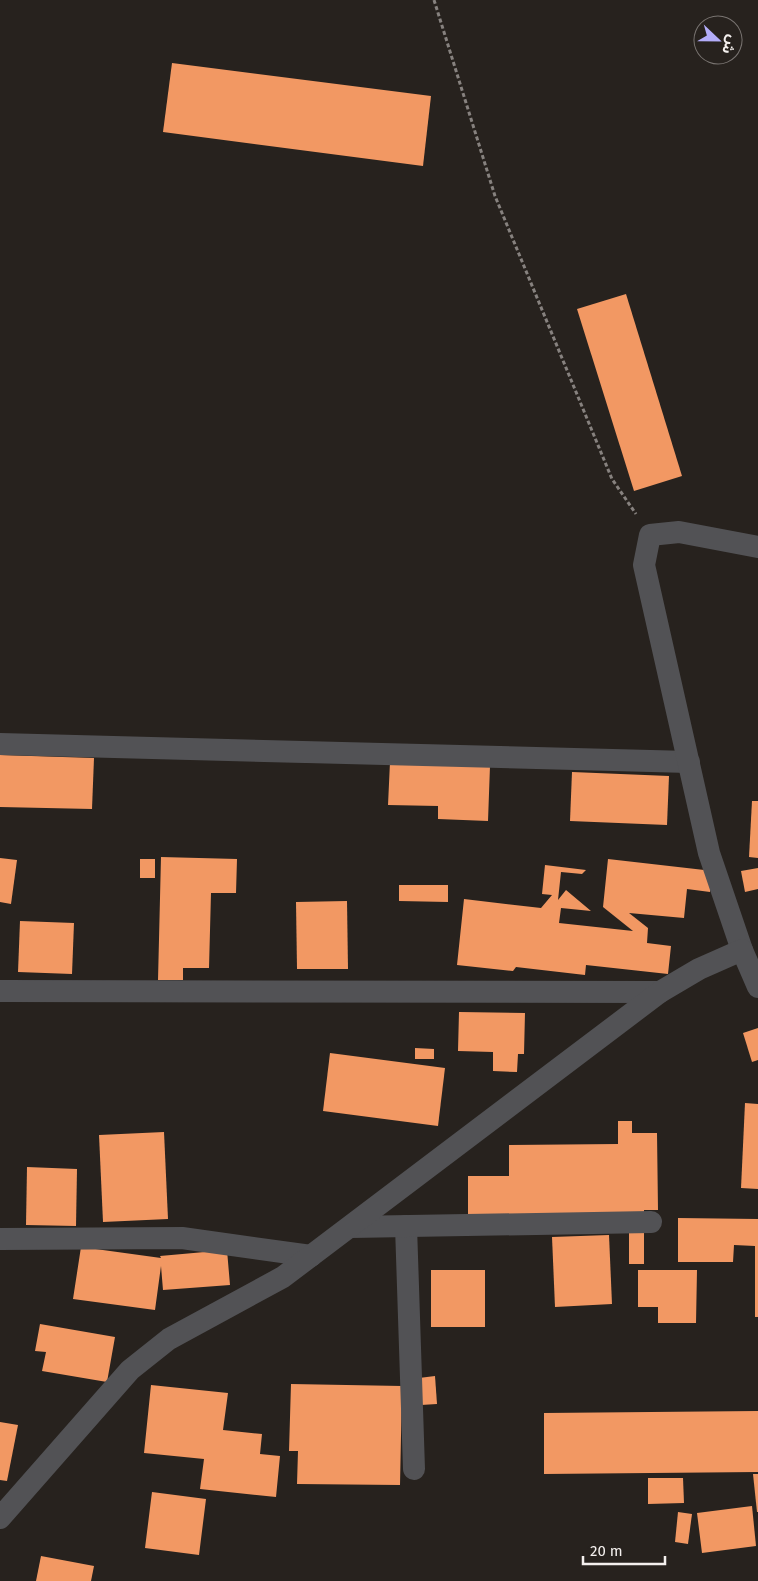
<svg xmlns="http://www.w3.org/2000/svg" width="758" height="1581" viewBox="0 0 758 1581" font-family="'Fira Sans','Noto Sans Arabic',sans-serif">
<rect width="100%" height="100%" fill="#27221e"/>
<!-- building -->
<g fill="#f29863">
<path d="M172,63L431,96L423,166L163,132Z"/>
<path d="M626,294L682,476L634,491L577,309Z"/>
<path d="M0,755L94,758L92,809L0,807Z"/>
<path d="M390,762L490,766L488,821L438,819V806L388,805Z"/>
<path d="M572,772L669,776L667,825L570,821Z"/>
<path d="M752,801H758V858L749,857Z"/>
<path d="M161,857L237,859L236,893H211L209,968H183V980H158Z"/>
<path d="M0,858L17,860L11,904L0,902Z"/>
<rect x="140" y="859" width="15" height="19"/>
<path d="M608,859L713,871L710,892L687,889L684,918L629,913L648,928L647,943L671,946L668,974L586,965L585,975L516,967L513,971L457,965L464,899L541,908L552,895L542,894L545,865L586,870L582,874L561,872L558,900L566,890L591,911L561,908L559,923L633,931L603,907Z"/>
<path d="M758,868V889L745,892L741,871Z"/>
<path d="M399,885H448V902L399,901Z"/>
<path d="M347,901L348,969H297L296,902Z"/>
<path d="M20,921L74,923L72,974L18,972Z"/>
<path d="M459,1012L525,1013L524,1054H518L517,1072L493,1071V1052L458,1051Z"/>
<path d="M758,1028V1060L752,1062L743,1033Z"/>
<path d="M415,1048L434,1049V1059H415Z"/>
<path d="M330,1053L445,1068L438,1126L323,1111Z"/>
<path d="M745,1103L758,1104V1189L741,1188Z"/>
<path d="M618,1121H632V1133H657L658,1210H644V1264H629V1216L468,1218V1176H509V1145L618,1144Z"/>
<path d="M164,1132L168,1219L103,1222L99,1135Z"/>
<path d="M27,1167L77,1169L76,1226L26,1225Z"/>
<path d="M678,1218L758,1219V1317H755V1246L734,1245L733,1262H678Z"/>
<path d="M609,1235L612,1304L555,1307L552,1237Z"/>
<path d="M81,1247L161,1258L160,1256L227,1250L230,1285L163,1290L161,1266L155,1310L73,1299Z"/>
<rect x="431" y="1270" width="54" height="57"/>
<path d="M638,1270H697L696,1323H658V1307H638Z"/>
<path d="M40,1324L115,1337L107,1382L42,1371L46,1352L35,1351Z"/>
<path d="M435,1376L437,1404L421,1405L419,1378Z"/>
<path d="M291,1384L402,1386L400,1485L297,1484L298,1451H289Z"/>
<path d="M151,1385L228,1393L223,1430L262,1434L260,1454L280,1456L276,1497L200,1489L204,1459L144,1453Z"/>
<path d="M758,1411V1472L544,1474V1413Z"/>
<path d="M0,1422L18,1425L7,1481L0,1480Z"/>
<path d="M753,1474H758V1512H757Z"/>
<path d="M648,1478H683L684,1503L648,1504Z"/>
<path d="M152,1492L206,1499L199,1555L145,1548Z"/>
<path d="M752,1506L756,1546L702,1553L697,1513Z"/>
<path d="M678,1512L692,1514L688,1544L675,1542Z"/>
<path d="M41,1556L94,1566L91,1581H36Z"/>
</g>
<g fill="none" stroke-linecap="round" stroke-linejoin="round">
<!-- path -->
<path stroke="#87827f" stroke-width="3" stroke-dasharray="4 2.5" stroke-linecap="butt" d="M434,0L495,196L612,479L636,514"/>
<!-- street -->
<g stroke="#525255" stroke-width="22">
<path d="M0,744L689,762"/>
<path d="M742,950L709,853L644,565L650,535L679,532L758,547"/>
<path d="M0,991L660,992"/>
<path d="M406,1226L414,1469"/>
<path d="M351,1227L651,1222"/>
<path d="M0,1239L182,1238L311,1256"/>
<path d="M0,1518L130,1370L169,1339L283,1277L660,992L699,969L742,950L758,987"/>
</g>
</g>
<!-- north arrow -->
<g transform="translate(718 40) rotate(112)"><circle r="24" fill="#27221e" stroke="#797471"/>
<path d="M0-4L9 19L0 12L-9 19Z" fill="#b3adf9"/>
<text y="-8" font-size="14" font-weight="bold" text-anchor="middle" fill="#f4f0ee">ش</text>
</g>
<!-- scale -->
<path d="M583 1556v8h82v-8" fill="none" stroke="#f4f0ee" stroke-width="2.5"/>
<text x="590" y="1556" font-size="15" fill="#f4f0ee" stroke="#27221e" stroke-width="4" paint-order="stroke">20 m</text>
</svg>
